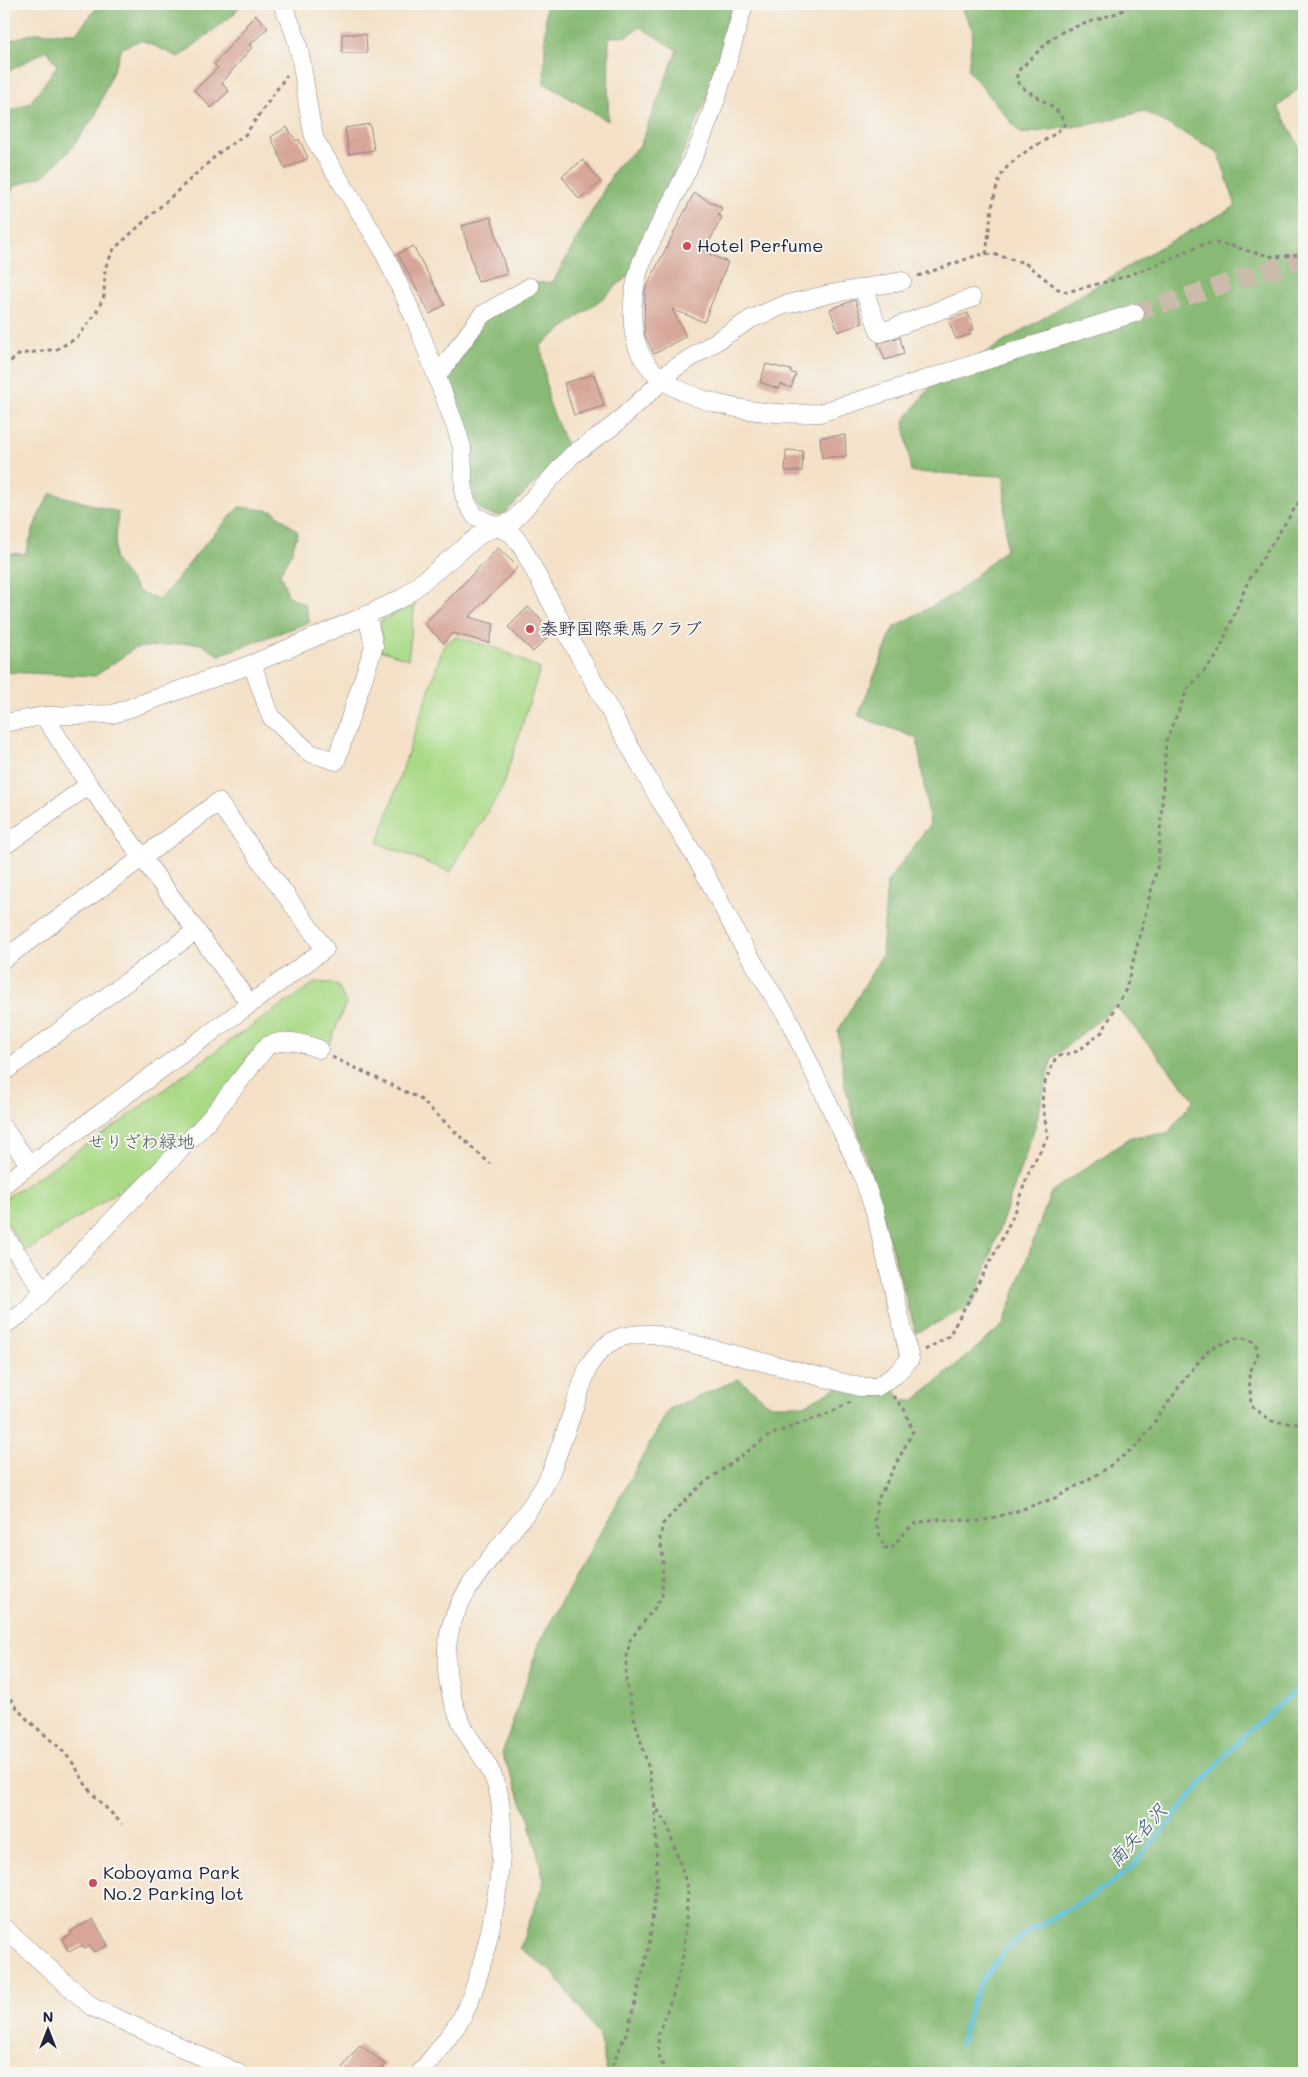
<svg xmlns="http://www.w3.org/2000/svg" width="1308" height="2077" viewBox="0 0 1308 2077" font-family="Mali,'Klee One',sans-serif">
<rect width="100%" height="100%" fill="#f6f6f2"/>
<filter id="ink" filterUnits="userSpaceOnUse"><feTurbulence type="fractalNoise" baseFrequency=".02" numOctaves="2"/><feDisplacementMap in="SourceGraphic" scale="10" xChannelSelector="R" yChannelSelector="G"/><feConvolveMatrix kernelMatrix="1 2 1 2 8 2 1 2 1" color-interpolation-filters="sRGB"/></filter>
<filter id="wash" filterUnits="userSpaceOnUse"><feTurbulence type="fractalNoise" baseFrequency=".0096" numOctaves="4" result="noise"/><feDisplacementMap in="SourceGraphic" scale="20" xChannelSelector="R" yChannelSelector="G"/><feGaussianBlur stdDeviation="1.12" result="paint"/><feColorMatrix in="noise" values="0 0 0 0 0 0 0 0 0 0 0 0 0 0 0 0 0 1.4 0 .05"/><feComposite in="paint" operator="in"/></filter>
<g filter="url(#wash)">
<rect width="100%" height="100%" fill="#f4e1c7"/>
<!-- green -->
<g fill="#abda87" stroke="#667e61">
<path d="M415,603L408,659L380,650L382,638L380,626L381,621Z"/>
<path d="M456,637L502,650L540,669L502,789L450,872L378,843L444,644Z"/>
<path d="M316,982L337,984L346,1003L327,1050L282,1037L162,1163L25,1252L4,1218V1199L116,1125L231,1040Z"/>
</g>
<!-- forest -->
<g fill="#88ba74" stroke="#556e58">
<path d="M100,4H240L234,14L179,57L141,40L122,48L95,116L68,152L43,176L14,186L4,208V114L30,103L57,66L47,50L4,74V42L35,33H76Z"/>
<path d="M546,4H732L711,89L629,275L604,297L541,345L549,403L568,449L502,516L484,513L476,503L445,378L480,311L524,284L553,282L617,166L640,146L677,50L640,27L627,36L609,37L608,121L544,83Z"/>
<path d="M960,4H1304V83L1278,107L1304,155V2073H607L598,2033L554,1974L520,1948L544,1881L529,1818L502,1754L540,1641L669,1409L739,1379L770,1405H804L846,1383L888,1379L901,1400L914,1401L1003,1325L1051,1192L1131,1137L1168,1133L1194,1099L1116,1006L1052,1058L1035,1127L973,1305L916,1333L845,1086L838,1031L882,955L887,882L930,825L917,738L858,716L894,627L956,593L1006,549L1004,476L911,472L904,421L931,386L1157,249L1236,206L1218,152L1144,111L1093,124L1021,134L968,70L973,31Z"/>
<path d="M51,493L118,512L114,559L139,592L159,599L165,594L204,545L239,507L273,511L298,532L292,551L280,573L288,595L305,605L310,622L219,655L201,644L190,643L135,648L95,676L4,672V553L25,554L38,516Z"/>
</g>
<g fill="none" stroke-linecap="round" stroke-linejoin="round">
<!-- stream -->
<path stroke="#5cbfdb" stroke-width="5" d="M960,2045L972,2002L981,1982L1006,1950L1031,1930L1107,1887L1132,1867L1223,1758L1251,1729L1304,1684"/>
</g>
<g id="blocks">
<!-- building -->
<g fill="#d7a699">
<path d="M256,15L268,28L249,45L252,47L222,83L229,91L211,108L194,90L218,68L214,65L246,27L245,26Z"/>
<path d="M342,34H366L367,53H342Z"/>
<path d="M370,124L374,150L349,154L345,128Z"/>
<path d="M287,127L296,141L299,139L308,158L285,169L271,137Z"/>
<path d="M583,160L601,182L579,199L562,176Z"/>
<path d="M694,193L722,208L718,215L722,217L704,252L728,262L704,322L672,309L686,336L654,354L645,335L644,324L645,290Z"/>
<path d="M491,217L507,274L478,282L462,226Z"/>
<path d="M413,246L445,305L430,314L398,254Z"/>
<path d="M855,300L863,323L838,332L830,309Z"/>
<path d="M968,313L974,329L969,331L971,334L956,339L948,320Z"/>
<path d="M900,337L904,354L885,360L878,343Z"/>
<path d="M766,364L791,370V373L796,374L791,388L781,384L779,389L760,382Z"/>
<path d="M594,374L604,406L574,415L564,383Z"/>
<path d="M845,435L846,456L822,458L820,437Z"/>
<path d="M786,450L803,451L802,471H785Z"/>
<path d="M498,548L518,567L469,617L494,624L489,643L452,633L444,643L424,624Z"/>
<path d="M528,607L553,632L533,652L508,627Z"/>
<path d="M93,1919L108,1945L94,1952L90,1946L85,1949L82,1945L69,1952L62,1939L72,1933L71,1931Z"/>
<path d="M360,2045L385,2064L378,2073H338Z"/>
</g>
</g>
</g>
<g filter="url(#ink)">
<use href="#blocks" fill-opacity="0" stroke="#8b8281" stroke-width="1"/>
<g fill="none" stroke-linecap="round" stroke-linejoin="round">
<!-- minor-tunnel -->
<path stroke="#cabbab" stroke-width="18" stroke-dasharray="18 9" stroke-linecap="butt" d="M1135,313L1304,259"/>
<!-- minor casing -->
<g stroke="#8b8281" stroke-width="19">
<g id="minor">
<path d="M282,4C290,20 297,37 300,55C306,83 307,112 315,140L382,248L417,324L456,428L462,447L464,495L468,505L475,516L512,534L521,545L574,646L658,797L701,866L740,940L776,1000L786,1014L862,1174L875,1212L910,1359L895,1375L877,1387H860L654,1334C622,1333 607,1338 589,1365C580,1389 572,1414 563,1439C557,1454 553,1471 544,1486C516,1535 456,1583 448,1640C443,1670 451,1704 465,1730C474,1747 489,1763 495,1781C515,1833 488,1968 462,2017C450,2037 434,2055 420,2073"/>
<path d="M744,4C732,45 722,87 706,127C693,163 673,198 656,232C650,245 642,257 639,270C632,294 629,324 638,348C660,406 768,417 820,413L1135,313"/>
<path d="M863,288L880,333L972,298"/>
<path d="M437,376L482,315L530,287"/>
<path d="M661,377L751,319L784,305L830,294L902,281"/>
<path d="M252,664L271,717L310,753L336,761L374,646L367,615"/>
<path d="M44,716L89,785L250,1004"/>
<path d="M4,723L44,716L113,714L252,664L367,615L404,597L482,533L513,521L572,455L613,426L663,380"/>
<path d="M4,846L89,785"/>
<path d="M4,959L218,802L325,949L4,1184"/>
<path d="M4,1072L196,931"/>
<path d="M4,1129L29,1164"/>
<path d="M4,1235L43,1290"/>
<path d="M4,1325L23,1313L208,1121L267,1046C286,1038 300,1042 319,1049"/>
<path d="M4,1928L92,2007L238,2073"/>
</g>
</g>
<!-- path -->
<g stroke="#8b8281" stroke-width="3" stroke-dasharray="4 4" stroke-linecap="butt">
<path d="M986,254C990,230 991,190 1004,171C1008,165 1016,159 1021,155C1036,144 1053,138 1065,124C1057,101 1029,98 1016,80L1018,71L1051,39L1065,30L1120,12L1131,4"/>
<path d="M918,276L978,255L993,254L1025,263L1058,289L1067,292L1120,278L1149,268L1204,244L1216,243L1233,246L1251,252L1275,257L1304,254"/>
<path d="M4,366L20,354L57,349L77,338L96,313L104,296L105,268L114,249L220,152L245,135L287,75"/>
<path d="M332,1057L419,1098L490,1164"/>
<path d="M925,1350L949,1336L997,1249L1012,1218L1030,1169L1048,1137L1042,1101L1045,1082L1056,1057L1078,1051L1102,1032L1126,989L1158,864L1166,741L1187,690L1217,656L1248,581L1304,494"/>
<path d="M893,1396L904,1409L913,1431L877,1501L875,1520L884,1548H892L901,1536L914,1524L934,1519L982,1521L1017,1511L1055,1498L1103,1471L1139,1444L1186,1377L1210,1348L1240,1337L1255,1342L1258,1354L1249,1374L1251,1406L1271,1421L1304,1425"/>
<path d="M4,1620C12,1645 0,1670 6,1688C16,1718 48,1733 67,1756C76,1765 81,1778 88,1788C98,1801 111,1812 122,1824"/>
<path d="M609,2073L628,2029L649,1947L657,1877L655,1806"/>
<path d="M667,2073L659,2058L658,2035L674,1992L684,1951L688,1888L667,1824L655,1806L649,1770L634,1717L626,1681V1661L630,1640L656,1606L662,1596L663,1559L660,1537L663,1524L672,1514L701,1485L770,1435L829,1413L851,1402"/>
</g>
<!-- minor -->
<use href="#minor" stroke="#fff" stroke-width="18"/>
</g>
</g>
<!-- markers -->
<g fill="#d1495b" stroke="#f6f6f2" stroke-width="2">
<circle cx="687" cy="246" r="5"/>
<circle cx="530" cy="629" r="5"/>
<circle cx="93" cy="1883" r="5"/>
</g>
<g text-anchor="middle" stroke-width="4" stroke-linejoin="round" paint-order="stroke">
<!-- poi labels -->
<g font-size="18" fill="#22223b" stroke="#f6f6f2" text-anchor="start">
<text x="697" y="252">Hotel Perfume</text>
<text x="540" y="635">秦野国際乗馬クラブ</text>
<text x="103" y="1879">Koboyama Park<tspan x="103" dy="21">No.2 Parking lot</tspan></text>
</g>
<!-- park labels -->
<g font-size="18" fill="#4b5952" stroke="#f6f6f2">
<text x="141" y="1148">せりざわ緑地</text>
</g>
<!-- water labels -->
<g font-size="19" font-style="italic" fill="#365973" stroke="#f6f6f2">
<text transform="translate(1137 1835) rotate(-48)" y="7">南矢名沢</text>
</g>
</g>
<!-- margin -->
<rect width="1308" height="2077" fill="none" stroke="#f6f6f2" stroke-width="20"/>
<!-- north arrow -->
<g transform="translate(48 2030)" stroke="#f6f6f2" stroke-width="4" paint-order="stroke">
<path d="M0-4L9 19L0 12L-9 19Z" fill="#22223b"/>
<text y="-8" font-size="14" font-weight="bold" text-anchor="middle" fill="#22223b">N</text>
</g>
</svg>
